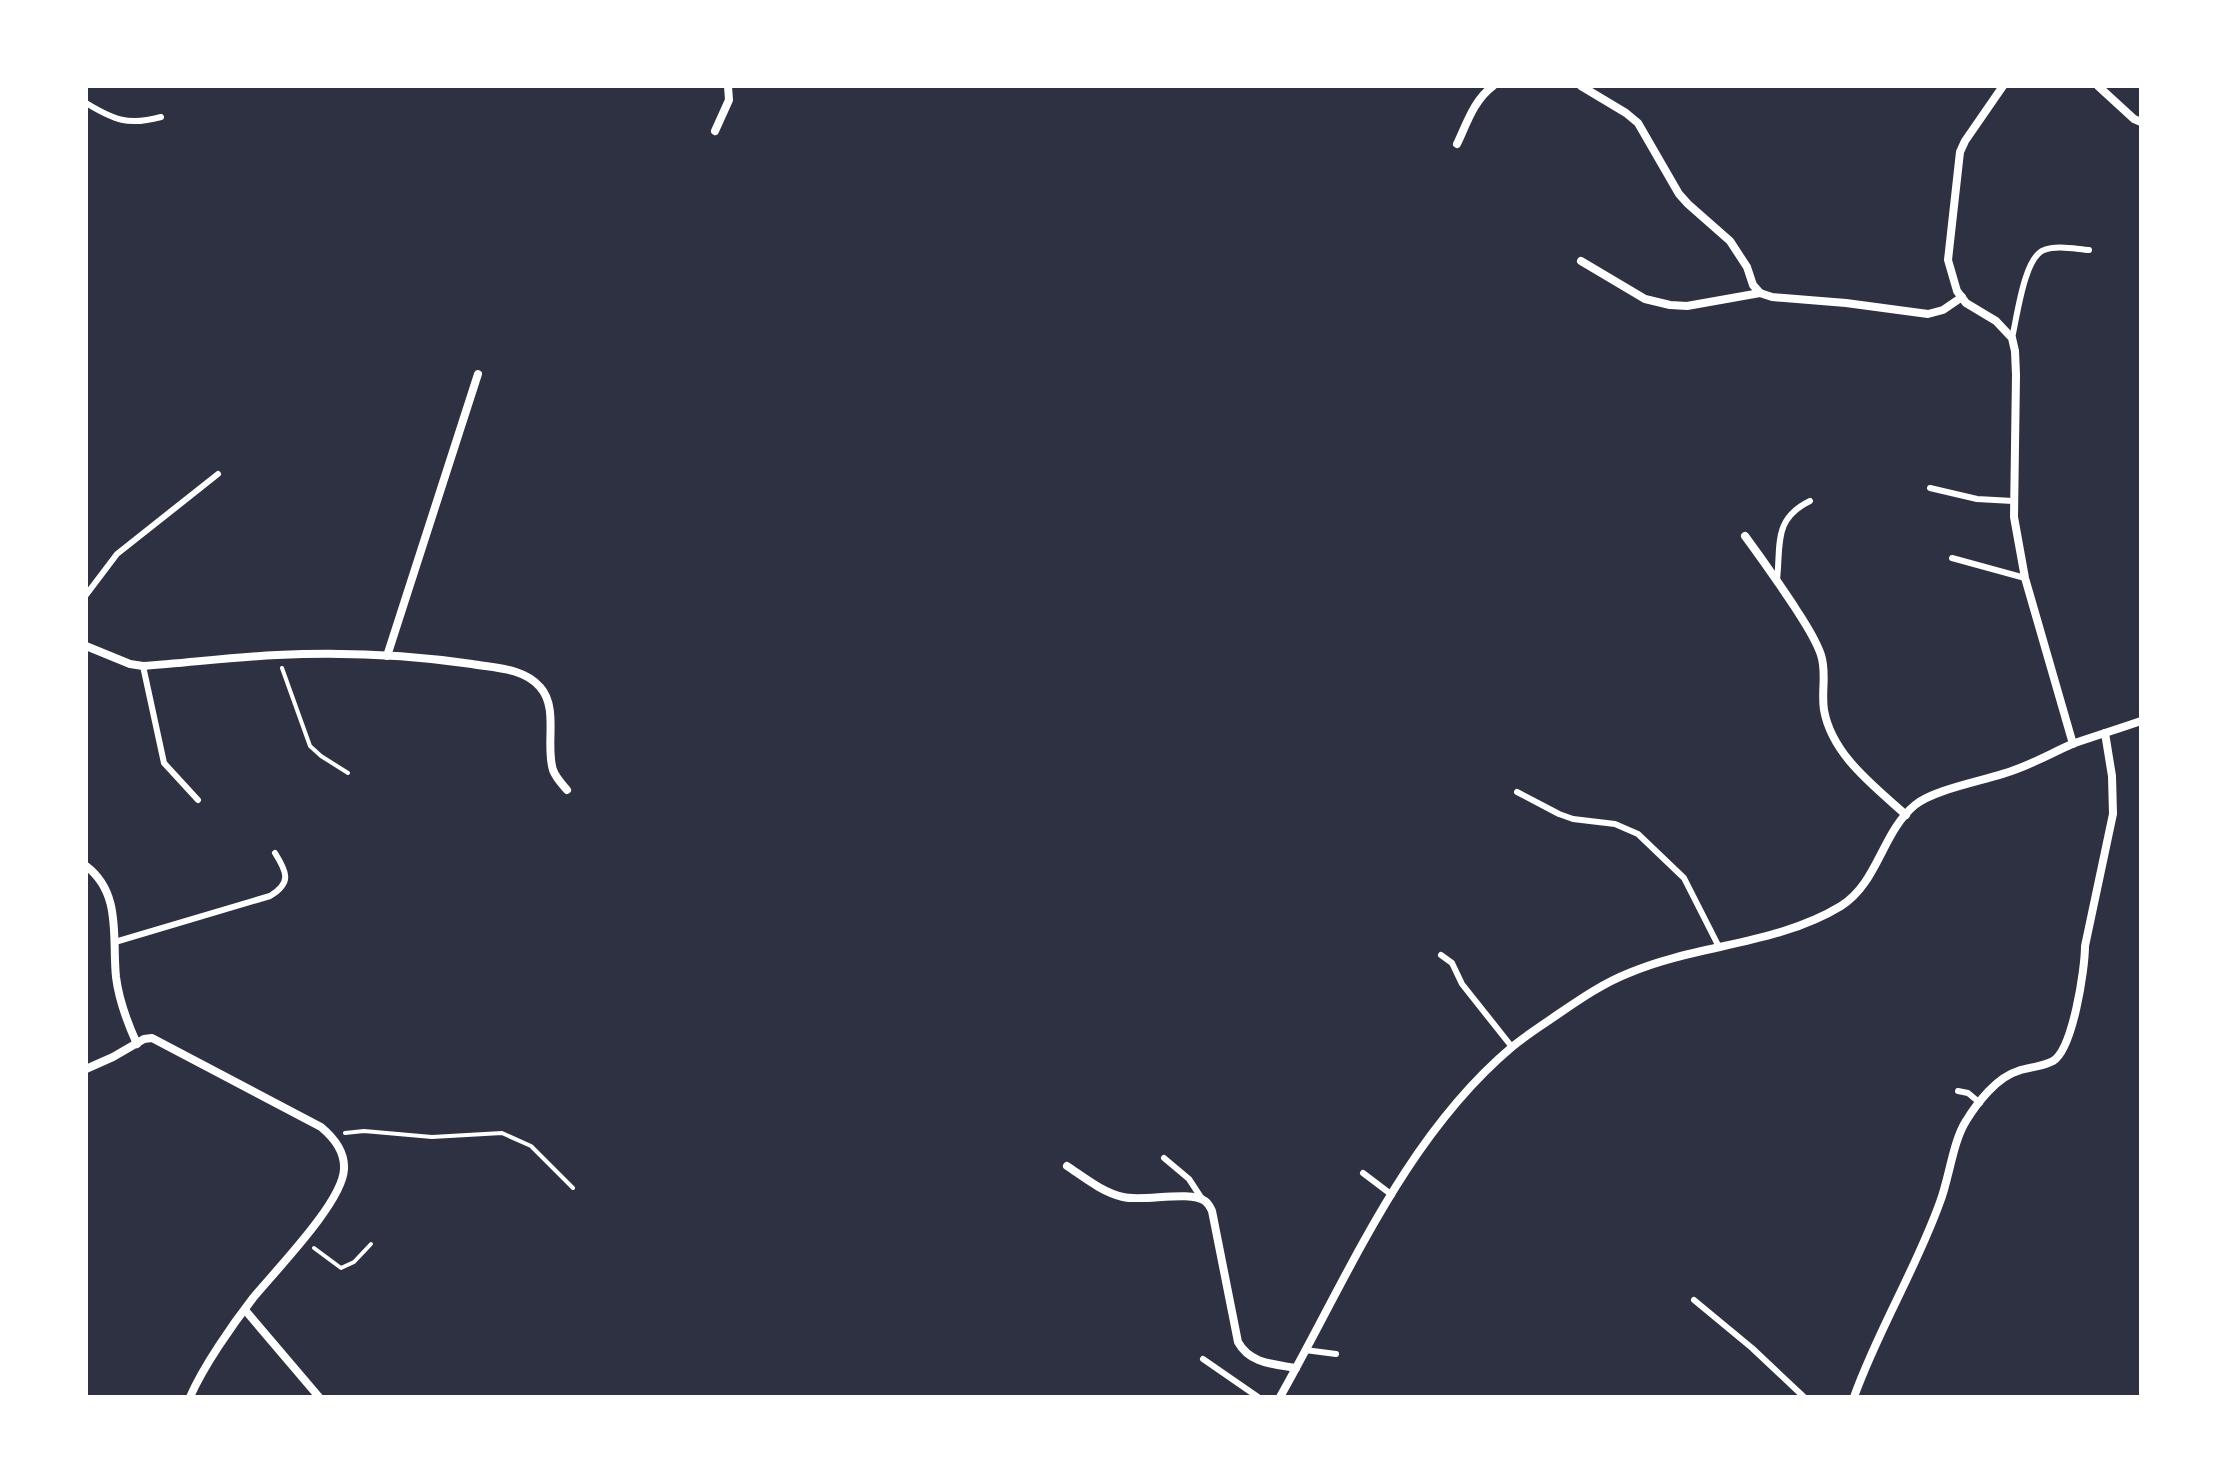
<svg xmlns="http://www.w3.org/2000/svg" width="2227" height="1483" viewBox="0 0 2227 1483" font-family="'DejaVu Sans',sans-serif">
<rect width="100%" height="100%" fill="#2d3142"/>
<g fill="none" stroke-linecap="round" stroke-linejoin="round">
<!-- path -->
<g stroke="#fff" stroke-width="4">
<path d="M282,668L310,746L321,756L348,773"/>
<path d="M345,1133L364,1131L432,1137L502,1133L531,1146L573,1188"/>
<path d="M314,1248L341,1268L354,1262L371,1244"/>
</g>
<!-- service -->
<g stroke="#fff" stroke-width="6">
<path d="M86,103C114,120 128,126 161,117"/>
<path d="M2012,338C2017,318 2024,257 2044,250C2057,245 2075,249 2089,250"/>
<path d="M1930,488L1977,499L2013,501"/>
<path d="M1952,558L2025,578"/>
<path d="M1777,580C1781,544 1773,519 1810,501"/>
<path d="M86,595L117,554L218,474"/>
<path d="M143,666L164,763L198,800"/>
<path d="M1517,792L1559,814L1573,819L1615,824L1638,834L1684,878L1719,947"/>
<path d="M115,942L270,896C292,883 287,872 275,853"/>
<path d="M1441,955L1452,963L1462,984L1512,1047"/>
<path d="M1958,1091L1968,1093L1980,1103"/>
<path d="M1164,1158L1189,1179L1202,1199"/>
<path d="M1363,1173L1392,1195"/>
<path d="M1694,1300L1752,1348L1804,1397"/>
<path d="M1305,1350L1336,1354"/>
<path d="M1203,1359L1258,1397"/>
</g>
<!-- minor -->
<g stroke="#fff" stroke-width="8">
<path d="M1581,86L1626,113L1638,123L1679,194L1688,204L1730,241L1747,267L1753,285L1760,293L1772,297L1846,303L1928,314L1943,310L1962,297"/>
<path d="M2003,86L1965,141L1960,152L1948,260L1957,291L1966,303L1996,321L2012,338L2015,351L2016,375L2014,517L2025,578L2073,744"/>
<path d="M2098,86L2134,119L2141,122"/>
<path d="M715,131L729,100L728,86"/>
<path d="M1457,144C1467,123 1474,100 1493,86"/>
<path d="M1581,261L1645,299L1670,305L1687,306L1760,293"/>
<path d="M1745,536C1762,559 1778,582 1794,606C1804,622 1815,637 1821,655C1827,673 1821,691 1824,710C1832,755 1874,786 1906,815"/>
<path d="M86,646L130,664L143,666C187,663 232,657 277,655C340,652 410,655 472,664C495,668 524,668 540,687C559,708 545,745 553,770C556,778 562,784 567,790"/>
<path d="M387,656L478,374"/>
<path d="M86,866C122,893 112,938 116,977C119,1001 127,1022 137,1044"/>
<path d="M86,1069L113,1057L144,1039L152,1038L321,1127C333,1137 345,1152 344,1169C343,1202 275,1271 253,1298C232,1325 203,1367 190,1397"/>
<path d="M1067,1166C1085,1178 1102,1192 1123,1197C1143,1202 1190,1190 1205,1201C1209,1204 1210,1207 1212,1211L1238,1342C1250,1364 1274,1364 1296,1368"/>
<path d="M245,1310L319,1397"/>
<path d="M1280,1397C1348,1277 1404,1138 1512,1047C1524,1037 1538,1028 1551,1019C1576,1002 1601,984 1629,973C1697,944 1777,945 1841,906C1878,883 1882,832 1915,805C1936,788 1990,780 2017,769C2036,762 2054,752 2072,744C2095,736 2118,729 2141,721"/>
<path d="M1854,1397C1878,1330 1916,1269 1940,1202C1949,1179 1953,1141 1966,1121C1977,1103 1997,1077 2018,1071C2029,1067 2042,1067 2053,1061C2073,1049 2085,969 2085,946L2113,814L2112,776L2105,733"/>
</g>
</g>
<!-- border -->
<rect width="2227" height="1483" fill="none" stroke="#ffffff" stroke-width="176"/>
</svg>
